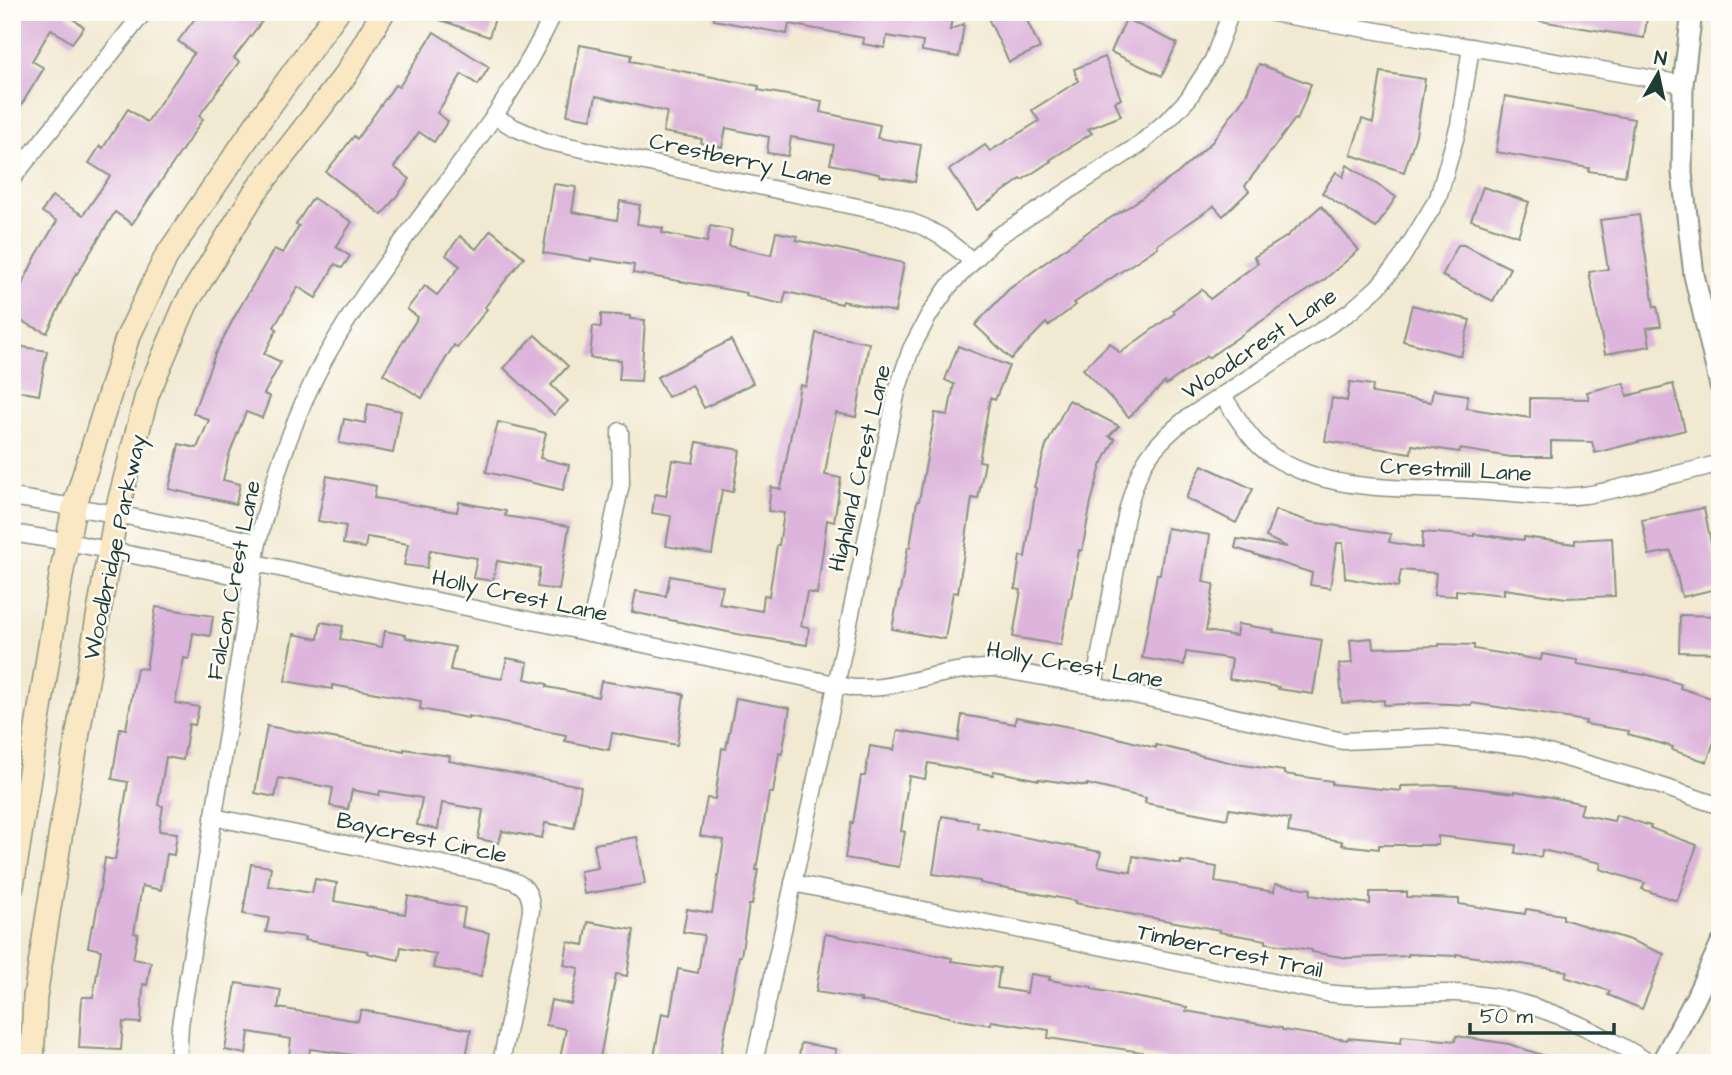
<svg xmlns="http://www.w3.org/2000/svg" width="1732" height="1075" viewBox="0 0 1732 1075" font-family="'Architects Daughter',sans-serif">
<rect width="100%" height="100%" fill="#fdfcf7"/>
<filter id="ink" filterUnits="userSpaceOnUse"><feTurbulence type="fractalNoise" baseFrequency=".0143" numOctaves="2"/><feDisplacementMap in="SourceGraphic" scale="14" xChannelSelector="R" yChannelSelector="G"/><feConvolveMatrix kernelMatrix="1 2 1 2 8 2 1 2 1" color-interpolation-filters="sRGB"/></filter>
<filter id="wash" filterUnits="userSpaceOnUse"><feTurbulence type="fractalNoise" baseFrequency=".00686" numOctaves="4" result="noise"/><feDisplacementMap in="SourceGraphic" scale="28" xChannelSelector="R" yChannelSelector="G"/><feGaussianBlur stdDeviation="1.57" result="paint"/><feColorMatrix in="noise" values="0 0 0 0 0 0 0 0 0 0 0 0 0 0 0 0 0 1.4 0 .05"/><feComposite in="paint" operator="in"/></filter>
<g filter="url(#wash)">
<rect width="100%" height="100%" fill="#f2e9d2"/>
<g id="blocks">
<!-- building -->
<g fill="#ddb4db">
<path d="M12,12H63L84,27L72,43L51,29L32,61L44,68L12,120Z"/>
<path d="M200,12H269L234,58L239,62L199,116L203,119L132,224L115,212L77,274L76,273L47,333L12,317V292L17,295L36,256L57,221L42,212L52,196L83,215L110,176L89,163L100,146L103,148L128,109L147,122L194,53L178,41Z"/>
<path d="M426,12H497L489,37L426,15Z"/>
<path d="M714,12H953L950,30L964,24L959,57L922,51L923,42L887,36L885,48L863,44L864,38L789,24L787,34L714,20Z"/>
<path d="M985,12H1023L1040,48L1009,62Z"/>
<path d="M1540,12H1648L1644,38L1540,21Z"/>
<path d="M1126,19L1177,43L1162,76L1111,52Z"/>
<path d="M434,32L489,67L478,85L462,74L437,113L448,121L434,142L419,132L394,167L410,179L382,215L326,172L354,136L357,139L395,85L399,87Z"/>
<path d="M580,45L632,55L630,61L759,86L758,90L822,101L820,112L880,125L877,138L921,145L915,182L879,176V174L830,164L834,145L791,137L788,156L767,153L769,137L726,128L722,147L701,143L702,139L663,132L667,112L596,96L591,119L567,115Z"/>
<path d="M1105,57L1121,99L1115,102L1121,116L1088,129L1092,133L1050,160L1051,161L1022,180L1021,179L977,210L949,170L985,145L990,151L1039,121L1032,110L1078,81L1074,69Z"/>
<path d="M1259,64L1311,84L1297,120L1295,119L1245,186L1249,191L1223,216L1214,206L1157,245L1158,247L1074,303L1076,305L1048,326L1046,323L1011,359L975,325L1009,289L1089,231L1130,206L1178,173L1212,142L1246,95Z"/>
<path d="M1381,72L1425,79L1416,135L1404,172L1351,155L1362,119L1373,123Z"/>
<path d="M1505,96L1634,119L1625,176L1588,171L1589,168L1496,152Z"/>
<path d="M1347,165L1396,197L1376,228L1322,193L1336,172L1343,177Z"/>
<path d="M554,184L576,187L572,212L617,220L620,201L640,205L637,224L663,228L662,233L707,242L710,226L732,230L729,246L771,255L776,232L797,236L796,240L904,263L895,312L842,301V304L786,292L783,304L746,296L747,293L633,273L634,265L591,258V261L543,253Z"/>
<path d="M1483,187L1529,202L1518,236L1471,220Z"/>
<path d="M313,198L352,222L336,247L350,256L342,268L335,264L316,298L298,287L274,327L277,329L264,354L281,362L264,394L270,397L262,418L246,412L229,455L223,480L240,484L236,504L169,489L179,444L197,448L209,420L193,413L215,354L236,314L274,249L283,253L299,226L296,224Z"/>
<path d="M1321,206L1359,250L1324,280L1279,309L1208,358L1207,356L1166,385L1165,382L1129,417L1083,369L1110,343L1120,353L1175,313L1173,310L1202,289L1210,299L1258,263L1254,257L1286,237Z"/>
<path d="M1639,215L1654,307H1657L1661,326L1647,328L1650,346L1605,354L1589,272L1608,269L1600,220Z"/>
<path d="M491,230L524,257L485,307L487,309L457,348L454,345L422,398L383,374L418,317L407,309L425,286L437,295L460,266L446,255L460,236L476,249Z"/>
<path d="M1458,245H1464L1510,268L1493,301L1442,276Z"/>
<path d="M1412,305L1470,320L1461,356L1403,341Z"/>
<path d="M601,314L630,316V319L645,320L641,381L619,380L621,360L590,358L593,326L601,327Z"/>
<path d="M816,333L869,343L856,417L836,413L831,436L825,475L841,478L834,522L827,520L817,594L807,592L801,626L809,627L807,645L742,635L632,612L636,591L666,596L670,576L723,586L719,604L762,611L764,595L769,596L777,545H779L784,513L768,511L771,487L781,489L800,385L806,386Z"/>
<path d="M535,335L568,366L551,385L568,401L554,415L504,368Z"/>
<path d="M731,340L753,383L704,408L692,385L668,397L657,377Z"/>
<path d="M12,345L47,351L39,395L12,390Z"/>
<path d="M958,346L1009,366L995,400L990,398L979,461L985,462L978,499L972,498L958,593L953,592L945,639L892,629L899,592H900L908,547H910L917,501H919L935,413L948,415L954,384L945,380Z"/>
<path d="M1350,382L1373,385L1372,393L1431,402L1433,390L1468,395L1466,408L1530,418V398L1589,399L1587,392L1624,383L1627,396L1673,384L1685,430L1595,453L1592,442L1551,441V457H1511L1460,449L1459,452L1412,445L1411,453L1325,441L1332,398L1347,401Z"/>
<path d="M1069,400L1119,426L1109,436L1115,439L1101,466L1091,502L1082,551L1079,550L1071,598H1069L1061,645L1013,637L1021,590L1015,589L1020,556L1025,557L1036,488L1034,487L1046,446Z"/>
<path d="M368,404L401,411L393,453L339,443L344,419L365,423Z"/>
<path d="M498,422L546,433L540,458L569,465L563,490L486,472Z"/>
<path d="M697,442L740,450L733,492L722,490L712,554L666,546L671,516L652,513L655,494L666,496L672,460L693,463Z"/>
<path d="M1202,465L1253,489L1236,523L1186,498Z"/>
<path d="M327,476L376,486L374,498L457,512L459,502L506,511L505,516L569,526L559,590L537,587L540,568L497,561L493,581L473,578L477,558L430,550L427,568L404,565L408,544L367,537L365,548L343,544L346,526L318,521Z"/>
<path d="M1704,508L1720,588L1682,597L1671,551L1649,555L1642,520Z"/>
<path d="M1275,510L1311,522L1391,534L1389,542L1422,548L1423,532L1474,536V534L1524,540V537L1575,544V540L1612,538L1615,596L1566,598L1504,589V595L1456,590V596L1434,595L1436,573L1401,570L1398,587L1345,578L1343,543H1337L1330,588L1310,585L1312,573L1235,548L1237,539L1287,547L1266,537Z"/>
<path d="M1167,528L1210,535L1203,582L1214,584L1206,631L1236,636L1238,624L1274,630L1273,632L1322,640L1313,694L1278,689L1279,687L1229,679L1232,659L1186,652L1184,665L1142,658L1157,574H1160Z"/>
<path d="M156,607L213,616L210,636L193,633L189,659L184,658L175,703L199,707L195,725L189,724L183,760L166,757L158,805L163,806L159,831L177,833L174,855L167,854L161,890L142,886L134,933L138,934L133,959L151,962L147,985L143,984L141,1023L123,1022L121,1050L79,1048L82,997H93L101,950L88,947L92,925L94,926L105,858L115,860L128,782L112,779L120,728L126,729L137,668L146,669Z"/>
<path d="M1680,615L1720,616V653L1679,652Z"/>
<path d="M321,622L343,626L340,639L382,647L385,631L406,635V638L455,647L450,670L502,679L507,658L528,662L525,679L547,684V687L598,697L601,681L684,694L677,745L612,733L609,750L565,741L566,735L468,716V718L420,709L421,701L332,685V689L285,681L294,634L318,639Z"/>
<path d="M1372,638L1373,648L1439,646V644L1474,645V649L1541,660L1542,654L1577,660V664L1645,675V674L1681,684L1680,688L1720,701V724L1707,762L1672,750L1673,747L1628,734L1629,731L1585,724L1586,721L1472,703L1471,705L1426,703L1384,705V700L1342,703L1339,664L1352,663L1350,640Z"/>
<path d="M736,698L790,708L782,754L779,753L773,793H769L756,870H758L752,905H749L741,956H739L719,1063H685L654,1057L662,1013L670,1015L678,969L698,973L704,935L683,932L687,909L712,913L724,840L700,836L707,798L715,799L722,748L726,749Z"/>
<path d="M962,715L1015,724L1016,717L1091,731L1156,748V745L1237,764L1284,771V774L1332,781V784L1401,791V786L1449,785L1515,793V791L1551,797L1583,804L1580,814L1614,821L1616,815L1651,826L1650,828L1697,845L1677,901L1642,889L1645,883L1600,869L1601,863L1542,850L1541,857L1515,853L1516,845L1438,836V845H1379V849L1342,845V841L1288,832L1290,819L1229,809L1227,819L1145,803L1146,798L1087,784V786L1039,779V780L994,771L993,775L928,763L925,779L909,776L901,831L905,832L899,867L845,858L851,822L853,823L861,776H865L870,746L894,750L898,730L958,741Z"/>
<path d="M267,726L404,751V749L450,756L449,761L581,786L574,828L545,823L542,838L502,831L499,843L478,839L483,810L442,803L438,829L417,825L422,798L380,791L379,795L352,790L348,809L330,806L333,788L279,778L275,797L255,793Z"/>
<path d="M942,816L978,822L977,828L1101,852L1098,866L1131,872L1133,856L1181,864V861L1217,867L1215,882L1274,892L1275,884L1311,889L1310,895L1370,904V892H1407V897L1459,899V904L1525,914L1526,909L1563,915V919L1630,940L1664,954L1642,1009L1608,995L1610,991L1565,977L1567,971L1456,954V956L1408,954V956L1347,958L1312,952V950L1266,943V940L1219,932L1220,930L1124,913V912L1075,903L1076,901L980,883V881L933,874Z"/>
<path d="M637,837L645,884L584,894L580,871L598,868L594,844Z"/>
<path d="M251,864L271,867L268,886L312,893L315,879L337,883L334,901L405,914L408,896L465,908L462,927L489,933L481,976L433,968L436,954L401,947L399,960L367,953L368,951L304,940L305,937L266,932L269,918L243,914Z"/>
<path d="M588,922L634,930L627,976L616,974L599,1063H559L566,1029L546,1025L551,1000L571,1004L579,968L564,965L568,942L584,945Z"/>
<path d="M825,934L952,958L951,961L1000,968L997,988L1027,993L1030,974L1050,977L1049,980L1092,987V989L1187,1007L1186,1011L1282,1028V1030L1347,1040L1348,1038L1401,1043L1402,1036L1455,1041L1456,1036L1509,1044L1554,1059L1553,1063H1191L1142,1055V1052L1048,1038L1049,1030L991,1021V1025L954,1019V1018L907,1008L860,1001L861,999L816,992Z"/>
<path d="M236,983L281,990L278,1008L358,1021L361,1010L471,1030L465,1063H374L375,1060L352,1055L310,1049L308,1063H288L291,1039L249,1032L246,1054L225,1050Z"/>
<path d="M801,1043L836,1049L834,1063H798Z"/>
</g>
</g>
</g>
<g filter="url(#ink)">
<use href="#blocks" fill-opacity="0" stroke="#889383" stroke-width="2"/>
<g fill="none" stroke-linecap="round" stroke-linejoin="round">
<!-- minor casing -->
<g stroke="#889383" stroke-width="19">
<g id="minor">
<path d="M1267,12L1683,84"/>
<path d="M494,116L513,127L545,141L891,214L924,227L942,237L973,261"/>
<path d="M12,179L144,12"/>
<path d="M1222,395C1237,416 1250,442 1272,456C1333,495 1406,487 1474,491C1511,493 1548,500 1585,495C1606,492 1627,486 1648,481C1672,475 1696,470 1720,463"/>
<path d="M12,497L116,514L258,542"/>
<path d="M12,533L68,542L252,579"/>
<path d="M255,563L854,688C863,688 872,688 881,687C919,681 956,667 994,668L1094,686L1343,741L1437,737L1527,747L1640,779L1720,806"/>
<path d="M589,633L621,484L620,431"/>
<path d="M1094,686L1126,516C1138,467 1146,451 1186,419L1351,311L1378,287L1401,259L1438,198L1459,125L1471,47"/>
<path d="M213,817L496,875C518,881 532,886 531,911L501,1063"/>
<path d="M793,883L1326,993C1368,999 1412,992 1455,993C1509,994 1560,1013 1608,1039C1622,1046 1636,1054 1650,1063"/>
<path d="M178,1063L180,1025L185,995L258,542C275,472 298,401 336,339C403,227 499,132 554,12"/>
<path d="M754,1063L833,700L897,391L911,349L929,315L949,286L997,237L1139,145L1171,117L1188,99L1213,60L1231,12"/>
</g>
</g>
<!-- tertiary casing -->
<g stroke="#889383" stroke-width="23">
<g id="tertiary">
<path d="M1692,12L1683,84L1682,173L1694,275L1720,386"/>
<path d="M1661,1063L1695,999L1720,945"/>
</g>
</g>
<!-- secondary casing -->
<g stroke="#889383" stroke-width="26">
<g id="secondary">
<path d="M12,886L61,576L74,507L127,339L166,257L263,115L337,12"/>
<path d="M32,1063L35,997L62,825L116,514L147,395L186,304L255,192L347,73L383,12"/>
</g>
</g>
<!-- minor -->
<use href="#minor" stroke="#fff" stroke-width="16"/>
<!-- tertiary -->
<use href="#tertiary" stroke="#fff" stroke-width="19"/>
<!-- secondary -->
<use href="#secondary" stroke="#fae7c3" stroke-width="23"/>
</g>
</g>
<g text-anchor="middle" stroke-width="5" stroke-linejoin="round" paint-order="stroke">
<!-- street labels -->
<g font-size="23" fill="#1f3d34" stroke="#fdfcf7">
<text transform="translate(741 159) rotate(12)" y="8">Crestberry Lane</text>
<text transform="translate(1259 343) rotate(-34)" y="8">Woodcrest Lane</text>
<text transform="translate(859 468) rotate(-77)" y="8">Highland Crest Lane</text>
<text transform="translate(1456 469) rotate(3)" y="8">Crestmill Lane</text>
<text transform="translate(114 547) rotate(-78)" y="8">Woodbridge Parkway</text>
<text transform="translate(233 580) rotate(-79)" y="8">Falcon Crest Lane</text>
<text transform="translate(520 595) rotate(12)" y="8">Holly Crest Lane</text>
<text transform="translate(1075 664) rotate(10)" y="8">Holly Crest Lane</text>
<text transform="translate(422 837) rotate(12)" y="8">Baycrest Circle</text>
<text transform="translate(1230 950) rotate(12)" y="8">Timbercrest Trail</text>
</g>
</g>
<!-- margin -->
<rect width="1732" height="1075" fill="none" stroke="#fdfcf7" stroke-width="42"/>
<!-- north arrow -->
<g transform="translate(1658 74) rotate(9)" stroke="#fdfcf7" stroke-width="5" paint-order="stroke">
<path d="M0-5L12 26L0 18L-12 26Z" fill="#1f3d34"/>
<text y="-10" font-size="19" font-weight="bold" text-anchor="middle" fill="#1f3d34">N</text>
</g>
<!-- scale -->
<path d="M1470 1023v10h144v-10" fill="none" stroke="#1f3d34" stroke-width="3.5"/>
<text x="1480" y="1023" font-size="21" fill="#1f3d34" stroke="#fdfcf7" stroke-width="5" paint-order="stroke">50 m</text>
</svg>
